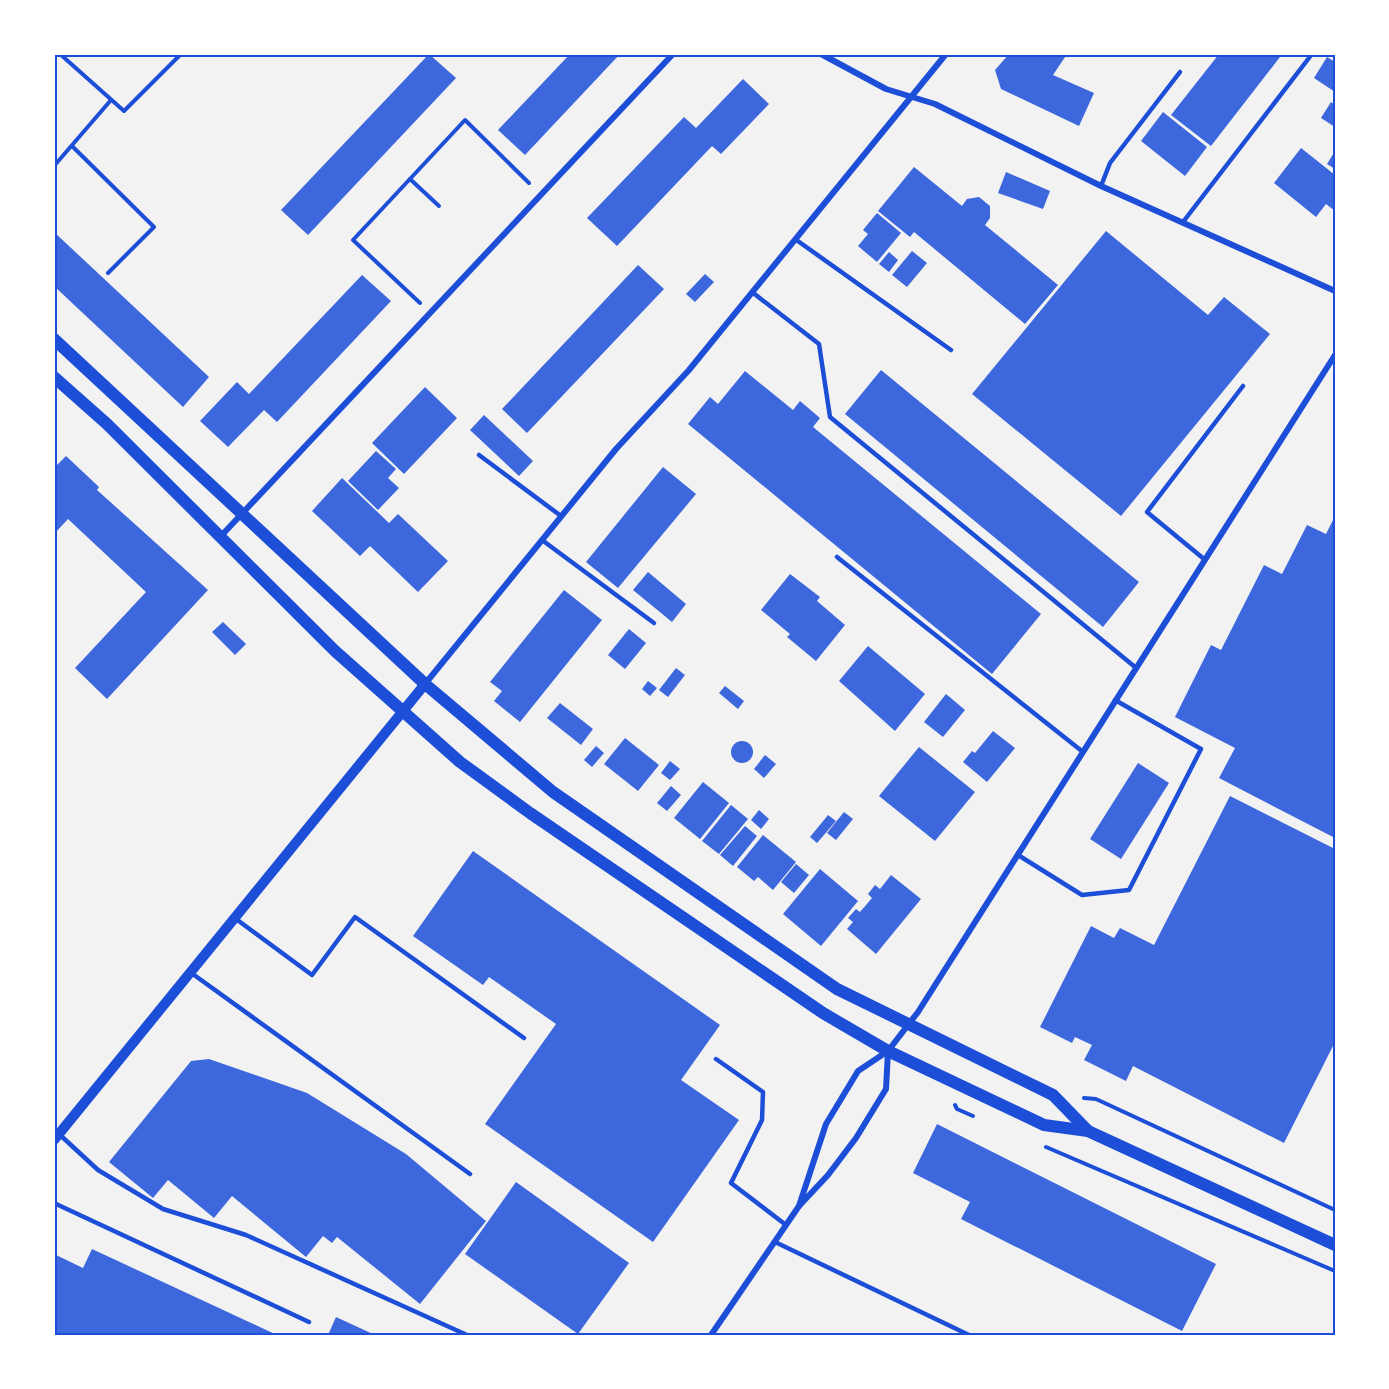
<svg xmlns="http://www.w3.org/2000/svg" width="1389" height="1389" viewBox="0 0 1389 1389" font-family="Lato,sans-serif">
<rect width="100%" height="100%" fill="#f2f2f2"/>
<!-- building -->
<g fill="#3d67dc">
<path d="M429,54L456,78L308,235L281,210Z"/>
<path d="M570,54H620L525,155L498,130Z"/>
<path d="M1009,54H1067L1053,75L1094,93L1079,126L1001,89L995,70Z"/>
<path d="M1219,54H1276L1280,57L1211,146L1171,115Z"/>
<path d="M1327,57L1335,62V92L1314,78Z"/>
<path d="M743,79L769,104L721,154L712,146L617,246L587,218L684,117L696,128Z"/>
<path d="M1331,102L1335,105V127L1321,118Z"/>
<path d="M1163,112L1207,147L1185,176L1141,141Z"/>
<path d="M1301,148L1335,175V211L1326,204L1316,217L1274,183Z"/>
<path d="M1335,151V169L1327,164Z"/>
<path d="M914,167L962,206L967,199L979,197L990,206V218L985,225L1058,285L1025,324L914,232L910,237L878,211Z"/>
<path d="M1006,172L1050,191L1043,209L998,193Z"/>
<path d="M877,213L901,233L877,262L858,246L868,234L863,230Z"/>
<path d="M1106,231L1208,315L1224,297L1270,334L1121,516L972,394Z"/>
<path d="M54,232L209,377L183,407L54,286Z"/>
<path d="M912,251L927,263L907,287L892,275Z"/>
<path d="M889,252L898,260L889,272L879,264Z"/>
<path d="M638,265L664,289L527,433L502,409Z"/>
<path d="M705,274L714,282L695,302L686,294Z"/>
<path d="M362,275L391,301L277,422L264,410L228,447L200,421L237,382L249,394Z"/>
<path d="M881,370L1139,582L1103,627L845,414Z"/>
<path d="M745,371L793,410L800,401L820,418L813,427L1041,614L992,674L688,424L710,397L718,404Z"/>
<path d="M425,387L457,418L404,474L372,443Z"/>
<path d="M484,415L533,461L519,476L470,430Z"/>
<path d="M376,451L396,469L388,478L399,488L378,510L348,481Z"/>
<path d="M66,456L99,487L97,490L208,590L107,699L75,668L146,592L68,519L54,534V468Z"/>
<path d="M663,467L696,494L618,588L586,562Z"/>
<path d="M342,478L389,523L398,514L448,561L418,592L370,546L360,556L312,511Z"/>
<path d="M1335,516V838L1219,778L1235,748L1175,717L1211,645L1221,650L1264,565L1282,574L1307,525L1326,534Z"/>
<path d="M648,572L686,604L672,622L633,590Z"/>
<path d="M790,574L820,597L817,601L845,625L816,661L787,637L790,634L761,610Z"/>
<path d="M564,590L602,620L520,722L494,701L502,691L490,682Z"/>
<path d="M223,622L246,644L235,655L212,632Z"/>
<path d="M629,629L646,643L625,669L608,655Z"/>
<path d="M868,646L925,694L895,731L839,681Z"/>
<path d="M676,668L685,675L668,697L659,690Z"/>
<path d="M648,681L657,688L650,696L642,689Z"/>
<path d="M725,686L744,701L738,709L719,693Z"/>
<path d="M946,694L965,710L943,737L924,722Z"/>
<path d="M560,703L593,729L581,745L547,718Z"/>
<path d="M993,731L1015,748L987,782L963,762L972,751L975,753Z"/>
<path d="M625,738L659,765L638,791L604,764Z"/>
<circle cx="742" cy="752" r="11"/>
<path d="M596,746L604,753L592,767L584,760Z"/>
<path d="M919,747L975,792L935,841L879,796Z"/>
<path d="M765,755L776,764L764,778L754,769Z"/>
<path d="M670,761L680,769L670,780L661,773Z"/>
<path d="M1138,763L1169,783L1121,859L1090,839Z"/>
<path d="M703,782L729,803L700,839L674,818Z"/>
<path d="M671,786L681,795L667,811L657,803Z"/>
<path d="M1230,796L1335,849V1042L1284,1143L1133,1066L1126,1081L1084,1060L1092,1045L1075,1037L1072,1043L1040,1027L1091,926L1114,938L1120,928L1154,945Z"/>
<path d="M731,805L748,819L719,854L702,841Z"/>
<path d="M759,810L769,819L761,829L751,820Z"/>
<path d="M844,812L853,819L836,840L827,833Z"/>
<path d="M828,815L836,821L817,843L810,837Z"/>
<path d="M745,826L757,836L733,866L720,855Z"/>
<path d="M763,835L796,862L773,890L758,877L754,881L737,867Z"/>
<path d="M473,851L720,1025L681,1080L739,1120L653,1242L485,1124L556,1024L489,977L483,985L413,936Z"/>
<path d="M796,864L809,875L794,893L781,882Z"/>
<path d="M820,869L858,901L821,946L783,914Z"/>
<path d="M891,875L921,899L876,954L847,929L853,922L848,918L856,909L860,912L872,898L868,894L875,885L880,889Z"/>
<path d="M209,1059L307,1093L406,1154L486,1221L420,1304L337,1237L332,1243L323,1236L306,1257L232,1196L214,1218L168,1180L153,1198L109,1162L191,1061Z"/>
<path d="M937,1124L1216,1264L1182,1331L961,1219L970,1202L913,1173Z"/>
<path d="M516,1182L629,1263L578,1334L465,1254Z"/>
<path d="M92,1249L277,1335H54V1254L83,1268Z"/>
<path d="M336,1317L375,1335H328Z"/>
</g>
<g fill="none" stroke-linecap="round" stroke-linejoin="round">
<!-- path -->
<g stroke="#1d4ed8" stroke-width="4">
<path d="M60,54L124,111L181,54"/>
<path d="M72,146L154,227L108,273"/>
<path d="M54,166L111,100"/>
<path d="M410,179L439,206"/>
<path d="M420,303L353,240L465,120L529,183"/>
<path d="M1084,1098L1096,1099L1335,1210"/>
<path d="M955,1105L957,1109L973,1116"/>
<path d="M1046,1147L1335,1271"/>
</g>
<!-- service -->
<g stroke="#1d4ed8" stroke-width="4.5">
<path d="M1101,186L1110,163L1180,72"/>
<path d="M1183,222L1312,54"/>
<path d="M795,239L951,350"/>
<path d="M752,292L819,344L830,417L1135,667"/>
<path d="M479,455L561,516"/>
<path d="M542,540L654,623"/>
<path d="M837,557L1083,752"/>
<path d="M1204,559L1147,512L1243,386"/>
<path d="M1018,855L1082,895L1129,890L1201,749L1115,700"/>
<path d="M236,919L312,975L355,917L524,1038"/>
<path d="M190,972L470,1174"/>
<path d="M716,1059L763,1092L762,1120L731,1183L786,1225"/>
<path d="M59,1134L98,1170L163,1209L246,1235L467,1335"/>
<path d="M54,1203L309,1322"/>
<path d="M775,1242L969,1335"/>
</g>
<!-- minor -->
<g stroke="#1d4ed8" stroke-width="6">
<path d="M821,54L886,89L935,104L1101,186L1335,291"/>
<path d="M221,536L673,54"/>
<path d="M425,684L616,449L689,370L946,54"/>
<path d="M799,1206L826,1124L858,1071L888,1051L918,1012L1335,355"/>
<path d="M711,1335L799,1206L828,1175L856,1138L886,1089L888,1051"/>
</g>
<!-- tertiary -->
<path stroke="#1d4ed8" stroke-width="10" d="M54,1140L425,684"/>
<!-- secondary -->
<g stroke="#1d4ed8" stroke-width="12">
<path d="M54,339L425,684L553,792L837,989L1053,1095L1088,1131"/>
<path d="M54,377L107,424L335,651L460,762L530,813L823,1013L888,1051L1044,1125L1088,1131L1335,1245"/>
</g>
</g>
<!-- border -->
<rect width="1389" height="1389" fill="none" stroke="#ffffff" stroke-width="111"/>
<rect x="56" y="56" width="1278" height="1278" fill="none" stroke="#1d4ed8" stroke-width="2"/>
</svg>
